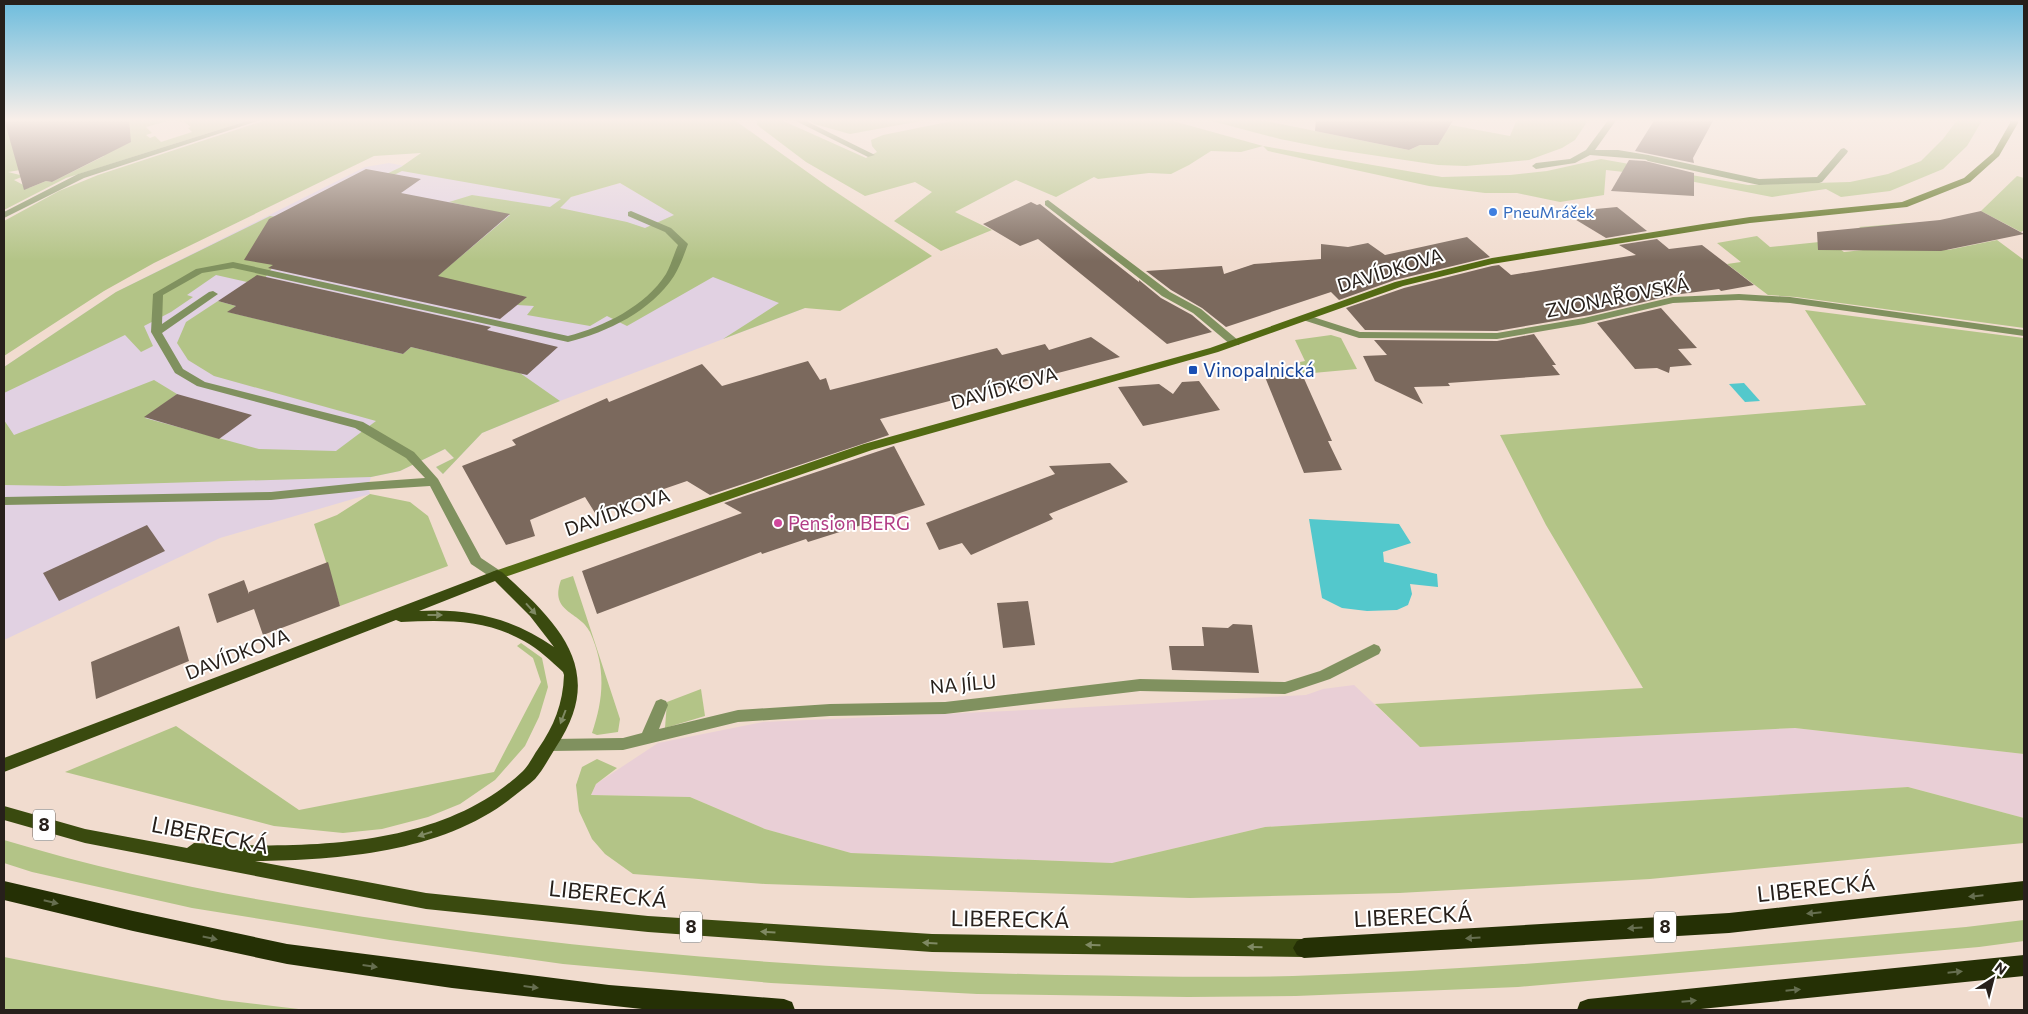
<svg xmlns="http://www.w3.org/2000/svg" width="2028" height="1014" viewBox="0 0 2028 1014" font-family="Commissioner,sans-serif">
<rect width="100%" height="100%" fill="#f1dccf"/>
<!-- commercial -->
<path fill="#e9cfd6" d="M1354,685L1420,747L1795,728L2024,754V818L1908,787L1265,827L1112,863L851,853L765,829L690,797L591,795L596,784L658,743L763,722L1051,709L1306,695L1323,689Z"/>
<!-- industrial -->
<path fill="#e1d1e2" d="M389,163L571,197L620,183L675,215L805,308L560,401L482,433L443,474L436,467L454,458L445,449L400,471L371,477L368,486L370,494L220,538L4,640V367L116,292L365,167Z"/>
<!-- green -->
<g fill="#b3c487" fill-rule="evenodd">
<path d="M31,119H175L146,127L152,133L146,135L150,138L155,136L161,142L192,132L188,128L191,127L183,121L180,122L177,119H253L66,178L4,210V121L5,125ZM104,156L52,182L46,181L29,188L14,180L24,176L8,172Z"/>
<path d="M269,119L469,120L471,119H733L827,186L932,256L840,311L805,308L723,339L779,303L713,277L627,326L607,316L590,326L527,315L534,306L517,305L526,297L435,278L510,215L449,202L472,195L550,207L561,199L402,171L258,242L405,269L272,268L260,285L216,275L187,295L193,297L171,312L144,326L153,346L141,352L125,335L4,393V367L116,292L270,216L293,219L401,167L421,153L374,156L154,263L104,291L4,356V221L59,191L98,175ZM620,183L674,215L645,228L627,222L560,208L571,197Z"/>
<path d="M757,119H779L866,158L877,152L872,146L871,140L883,135L962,119H1166L1263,146L1442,177L1510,175L1547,171L1601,159L1748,185L1850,182L1888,174L1921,161L1943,139L1958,119H1983L1967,146L1943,169L1890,191L1841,197L1826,189L1772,197L1669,177L1606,170L1604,195L1560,202L1517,193H1485L1429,186L1268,151L1263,146L1241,152L1211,151L1189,165L1171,174L1149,173L1098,179L1094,177L1056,197L1016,180L955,212L992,230L941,251L894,221L932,192L915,182L865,196L806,162L757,125Z"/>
<path d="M809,119H932L850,134L814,124Z"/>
<path d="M1204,119H1256L1409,150L1420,145H1435L1434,139L1334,119H1395L1448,129L1451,125L1510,136L1517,119H1589L1575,140L1562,148L1529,160L1466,166L1438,165L1325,148L1280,139Z"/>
<path d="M2017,176L2024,178V230L2021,232L1981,211Z"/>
<path d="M1909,223L1948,250L1997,240L2024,260V328L1796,297L1768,295L1727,264L1741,262L1717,243L1757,236L1770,247L1829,241L1844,252L1863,250L1875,238L1859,227Z"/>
<path d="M218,301L236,306L228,312L403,354L411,347L520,373L560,401L482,433L443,474L436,467L454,458L445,449L400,471L371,477L64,486L4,485V420L14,435L154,380L177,394L145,418L259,449L336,451L376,421L214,376L188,360L177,343L186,322Z"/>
<path d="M1805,310L2024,338V754L1795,728L1420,747L1375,704L1643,688L1546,525L1500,435L1866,405Z"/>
<path d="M1331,335L1341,338L1357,369L1302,374L1300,362L1305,361L1295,340Z"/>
<path d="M370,494L410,502L428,516L448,566L340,606L314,524L337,515Z"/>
<path d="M573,576L620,719L618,732L597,735L592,733C604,698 606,668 590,632C580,611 549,613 561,580Z"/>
<path d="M521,643L542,658L548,687L539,717L525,746L495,780L460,804L428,817L382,829L343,833L274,826L65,772L176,726L299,810L494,772L541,682L533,658L517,646Z"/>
<path d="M701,689L705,716L665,728L667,702Z"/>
<path d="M597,759L617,768L596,784L591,795L690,797L765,829L851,853L1112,863L1265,827L1908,787L2024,818V843L1650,879L1399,893L1190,898L765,884L633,874L605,854L592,839L579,811L576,785L582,767Z"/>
<path d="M4,840C156,886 314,911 471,932C668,958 866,971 1065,975C1141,976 1217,978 1293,976C1518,969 1742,946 1966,927L2024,920V941L1979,947L1518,987L1296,996L1188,997L977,994L771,983L563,964L390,940L192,908L32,872L4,863Z"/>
<path d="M4,957L222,1000L307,1010H4Z"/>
</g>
<!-- water -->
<g fill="#53c8cc">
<path d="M1744,383L1760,401L1745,402L1729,384Z"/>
<path d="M1309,519L1399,524L1411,543L1383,552L1384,562L1437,574L1438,587L1410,584L1412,594L1408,605L1397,610L1367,611L1342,608L1322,598Z"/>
</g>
<!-- building -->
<g fill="#7b695d">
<path d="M4,119H129L131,142L52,182L46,181L24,190Z"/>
<path d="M1316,119H1454L1438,145H1420L1409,150L1315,131Z"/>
<path d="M1655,119H1714L1693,158L1694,163L1635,151Z"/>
<path d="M1629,160L1645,161L1694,173V196L1611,191Z"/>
<path d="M366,169L421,179L401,193L510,214L438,276L527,297L500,319L268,268L273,265L244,260L269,219Z"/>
<path d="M1031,202L1037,205L1040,204L1139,282V280L1161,298L1192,315L1212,332L1167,344L1038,239L1020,246L983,224Z"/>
<path d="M1617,207L1647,231L1606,238L1563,212Z"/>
<path d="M1981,211L2024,234L1941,251L1818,250L1817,232L1940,220Z"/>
<path d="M1467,237L1490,257L1395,280L1339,300L1331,292L1226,327L1202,308L1171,290L1146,271L1222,266L1224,274L1254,264L1321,259V244L1348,247L1368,243L1385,255Z"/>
<path d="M1657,239L1669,249L1702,245L1754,285L1721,291L1719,289L1673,295L1590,315L1497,331L1365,330L1346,308L1404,288L1492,266L1499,265L1511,275L1636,255L1619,245Z"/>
<path d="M257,275L491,327L487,330L558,347L527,375L411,347L403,354L227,312L236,306L218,301Z"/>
<path d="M1661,308L1697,348L1678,349L1692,365L1670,367L1669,373L1657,368L1635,369L1597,323Z"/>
<path d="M1534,334L1556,365H1552L1560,375L1448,383L1450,386L1414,387L1423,404L1375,381L1363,356L1387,355L1374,340L1497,341Z"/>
<path d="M1091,337L1120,357L880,419L889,435L710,495L687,481L629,501L630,503L597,516L585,497L530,520L535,536L506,545L462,466L516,445L512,440L607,398L609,402L702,364L722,386L808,361L820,380L826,378L830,390L997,348L1002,355L1045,344L1049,350Z"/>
<path d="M1302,374L1332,441H1328L1342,470L1304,473L1265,377Z"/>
<path d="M1199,381L1220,410L1143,426L1118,387L1159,384L1173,394L1182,382Z"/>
<path d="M177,394L252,415L219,439L144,417Z"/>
<path d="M894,446L925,505L808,542L806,539L762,554L761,552L597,614L582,571L742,513L724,503Z"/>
<path d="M1110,463L1128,482L1049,514L1053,519L971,555L962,543L939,550L926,523L1055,474L1049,466Z"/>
<path d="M147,525L165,551L59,601L43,573Z"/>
<path d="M328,562L340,606L263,635L254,609L217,623L208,594L244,580L249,594V592Z"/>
<path d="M1028,601L1035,645L1003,648L997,603Z"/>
<path d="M1233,624L1252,625L1259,673L1172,670L1169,646H1204L1202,627L1228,628Z"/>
<path d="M179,626L189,661L96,699L91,662Z"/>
</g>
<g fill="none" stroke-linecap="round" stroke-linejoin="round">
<!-- lane -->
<g fill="#80915f" fill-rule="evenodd">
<path d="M792,119H802L875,155L868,157Z"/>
<path d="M1844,148L1848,151L1847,153L1822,182L1819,183L1759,185L1648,161L1644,158L1648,155L1759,179L1817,177L1841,149Z"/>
<path d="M631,211L671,228L686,242L688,244C684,255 680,266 674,276C651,311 608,332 568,342L233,268L202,273L163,295L162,324L209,292L213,291L218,294L162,333L183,369L205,382L363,422L414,452L438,479L481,558L502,572L504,575L502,578H492L471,564L430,486L368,490L271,500L4,505V497L271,492L368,482L425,478L406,458L355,428L197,386L175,373L151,332L153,294L196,269L233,262L568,336C603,327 646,306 666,274C671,265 674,254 678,245L665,232L628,216V212Z"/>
<path d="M1374,644L1379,646L1381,650L1379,654L1330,679L1285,694L1140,691L945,714L830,716L738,722L623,750L551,751L546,750L543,745L546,740L551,739L623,738L642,733L656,701L661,699L666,701L668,705L659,729L738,710L830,704L945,702L1140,679L1285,682L1320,671Z"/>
</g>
<!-- street -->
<g fill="#80915f" fill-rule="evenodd">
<path d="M253,119H264L84,178L4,218V212L78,174Z"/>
<path d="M1609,119H1617L1595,150H1618L1648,155L1652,158L1651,160L1590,155L1575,163L1536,169L1532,166L1536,163L1570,159L1586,150Z"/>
<path d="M1048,200L1170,292L1201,309L1239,341L1240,343L1239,345H1231L1193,313L1162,296L1045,205V201Z"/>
<path d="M1739,294L1790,297L2024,330V336L1790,303L1739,300L1673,303L1584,324L1497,339L1359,338L1303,320L1302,318L1307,315L1360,332L1497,333L1584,318L1673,297Z"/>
</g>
<!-- secondary -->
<path fill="#536a13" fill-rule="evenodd" d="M2010,119H2018V123L1999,156L1970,182L1907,207L1750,223L1703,230L1492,264L1403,286L1218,352L872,450L502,578H492L490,575L492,572L864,444L1210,348L1395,282L1492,258L1703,224L1750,217L1902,202L1964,178L1993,153L2010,123Z"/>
<!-- primary -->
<path fill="#3a4a0f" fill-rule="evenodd" d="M497,570L502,572C558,623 608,670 556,747C549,758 543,770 535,779C529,785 521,790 514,796C445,852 341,860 255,861L426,893L648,916L932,934L1304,939L1310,942L1313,948L1310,954L1304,957L932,952L648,932L426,909L85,843L4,820V806L85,829L187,848L194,843C301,849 440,850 523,771C529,765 533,756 538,749C554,726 563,704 564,675L563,672C551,661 539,649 524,641C486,619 444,620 401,622L396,620L4,772V758ZM495,581L530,616L554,647C513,618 468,608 419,611Z"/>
<!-- highway -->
<g fill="#253005" fill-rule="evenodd">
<path d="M4,881L133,911L287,944L609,985L784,999L792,1002L795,1010H651L452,988L287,964L133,931L4,900Z"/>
<path d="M2024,881V900L1729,933L1304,958L1297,955L1293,948L1297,941L1304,938L1729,913Z"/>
<path d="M2024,955V976L1691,1010H1577L1580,1002L1588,999Z"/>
</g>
</g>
<!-- one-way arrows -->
<defs><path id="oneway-solid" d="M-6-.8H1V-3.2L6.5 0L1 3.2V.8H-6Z" transform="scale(1.25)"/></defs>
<g fill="#7f8963">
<use href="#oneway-solid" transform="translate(531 609) rotate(48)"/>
<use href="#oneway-solid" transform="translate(435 615)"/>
<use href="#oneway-solid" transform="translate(563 717) rotate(111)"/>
<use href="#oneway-solid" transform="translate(425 834) rotate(163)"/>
<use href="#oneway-solid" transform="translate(768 932) rotate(-176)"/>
<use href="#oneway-solid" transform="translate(930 943) rotate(-177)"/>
<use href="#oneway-solid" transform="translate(1093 945) rotate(-179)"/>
<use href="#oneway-solid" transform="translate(1255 947) rotate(-179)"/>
</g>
<g fill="#666e50">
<use href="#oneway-solid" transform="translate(1976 896) rotate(174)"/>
<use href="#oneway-solid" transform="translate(51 902) rotate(13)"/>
<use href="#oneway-solid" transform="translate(1814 913) rotate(174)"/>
<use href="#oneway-solid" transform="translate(1635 928) rotate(177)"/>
<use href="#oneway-solid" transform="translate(210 938) rotate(12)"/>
<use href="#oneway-solid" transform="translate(1473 938) rotate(177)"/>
<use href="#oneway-solid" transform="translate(370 966) rotate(8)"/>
<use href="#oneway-solid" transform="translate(1955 972) rotate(-6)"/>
<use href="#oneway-solid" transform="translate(531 987) rotate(7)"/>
<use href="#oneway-solid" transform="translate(1793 990) rotate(-6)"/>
<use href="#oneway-solid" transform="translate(1689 1001) rotate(-5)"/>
</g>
<!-- sky -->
<linearGradient id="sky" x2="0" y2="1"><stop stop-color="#6cbcdd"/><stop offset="0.46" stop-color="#f9efe9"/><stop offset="1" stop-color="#f9efe9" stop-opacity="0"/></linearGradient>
<rect width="2028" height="261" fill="url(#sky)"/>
<!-- markers -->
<circle fill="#3f7fe0" stroke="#fff" stroke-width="2" cx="1493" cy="212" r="5"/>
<rect fill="#1a4fb4" stroke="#fff" stroke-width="2" x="1188" y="365" width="10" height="10" rx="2.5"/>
<circle fill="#d1479c" stroke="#fff" stroke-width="2" cx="778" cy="523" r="5"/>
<g text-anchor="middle" stroke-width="4" stroke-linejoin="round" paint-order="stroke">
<!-- far-shop labels -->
<g font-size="16" fill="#366cbe" stroke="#fff" text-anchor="start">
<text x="1503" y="218">PneuMráček</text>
</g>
<!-- shield labels -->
<g fill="#fff" stroke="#68635f" stroke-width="1">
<rect x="33" y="809.5" width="22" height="31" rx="4"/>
<rect x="680" y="911.5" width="22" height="31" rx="4"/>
<rect x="1654" y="911.5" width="22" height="31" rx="4"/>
</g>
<g font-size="18" font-weight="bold" fill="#27201b">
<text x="44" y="831">8</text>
<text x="691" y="933">8</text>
<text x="1665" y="933">8</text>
</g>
<!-- street labels -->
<g font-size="19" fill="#27201b" stroke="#fff">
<text transform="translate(1390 270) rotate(-17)" y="7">DAVÍDKOVA</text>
<text transform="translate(1617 297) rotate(-11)" y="7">ZVONAŘOVSKÁ</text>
<text transform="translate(1004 388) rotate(-16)" y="7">DAVÍDKOVA</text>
<text transform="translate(617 512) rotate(-19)" y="7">DAVÍDKOVA</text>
<text transform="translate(237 654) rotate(-21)" y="7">DAVÍDKOVA</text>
<text transform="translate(963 684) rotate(-5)" y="7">NA JÍLU</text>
</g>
<!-- transit labels -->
<g font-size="19" fill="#164399" stroke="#fff" text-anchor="start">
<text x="1203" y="377">Vinopalnická</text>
</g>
<!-- hotel labels -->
<g font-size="19" fill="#b23c85" stroke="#fff" text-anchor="start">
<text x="788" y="530">Pension BERG</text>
</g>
<!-- near-street labels -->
<g font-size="22" fill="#27201b" stroke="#fff">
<text transform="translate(210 835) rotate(11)" y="8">LIBERECKÁ</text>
<text transform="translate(1816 888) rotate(-6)" y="8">LIBERECKÁ</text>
<text transform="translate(608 894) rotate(6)" y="8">LIBERECKÁ</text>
<text transform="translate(1413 916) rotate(-3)" y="8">LIBERECKÁ</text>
<text transform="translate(1010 919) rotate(1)" y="8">LIBERECKÁ</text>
</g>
</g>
<!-- border -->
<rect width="2028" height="1014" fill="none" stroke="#27201b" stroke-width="10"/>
<!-- north arrow -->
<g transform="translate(1993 979) rotate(36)" stroke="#ffffff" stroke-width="4" paint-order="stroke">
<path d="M0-4L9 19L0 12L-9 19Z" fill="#27201b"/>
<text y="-8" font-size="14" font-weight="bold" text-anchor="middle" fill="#27201b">N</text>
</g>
</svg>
